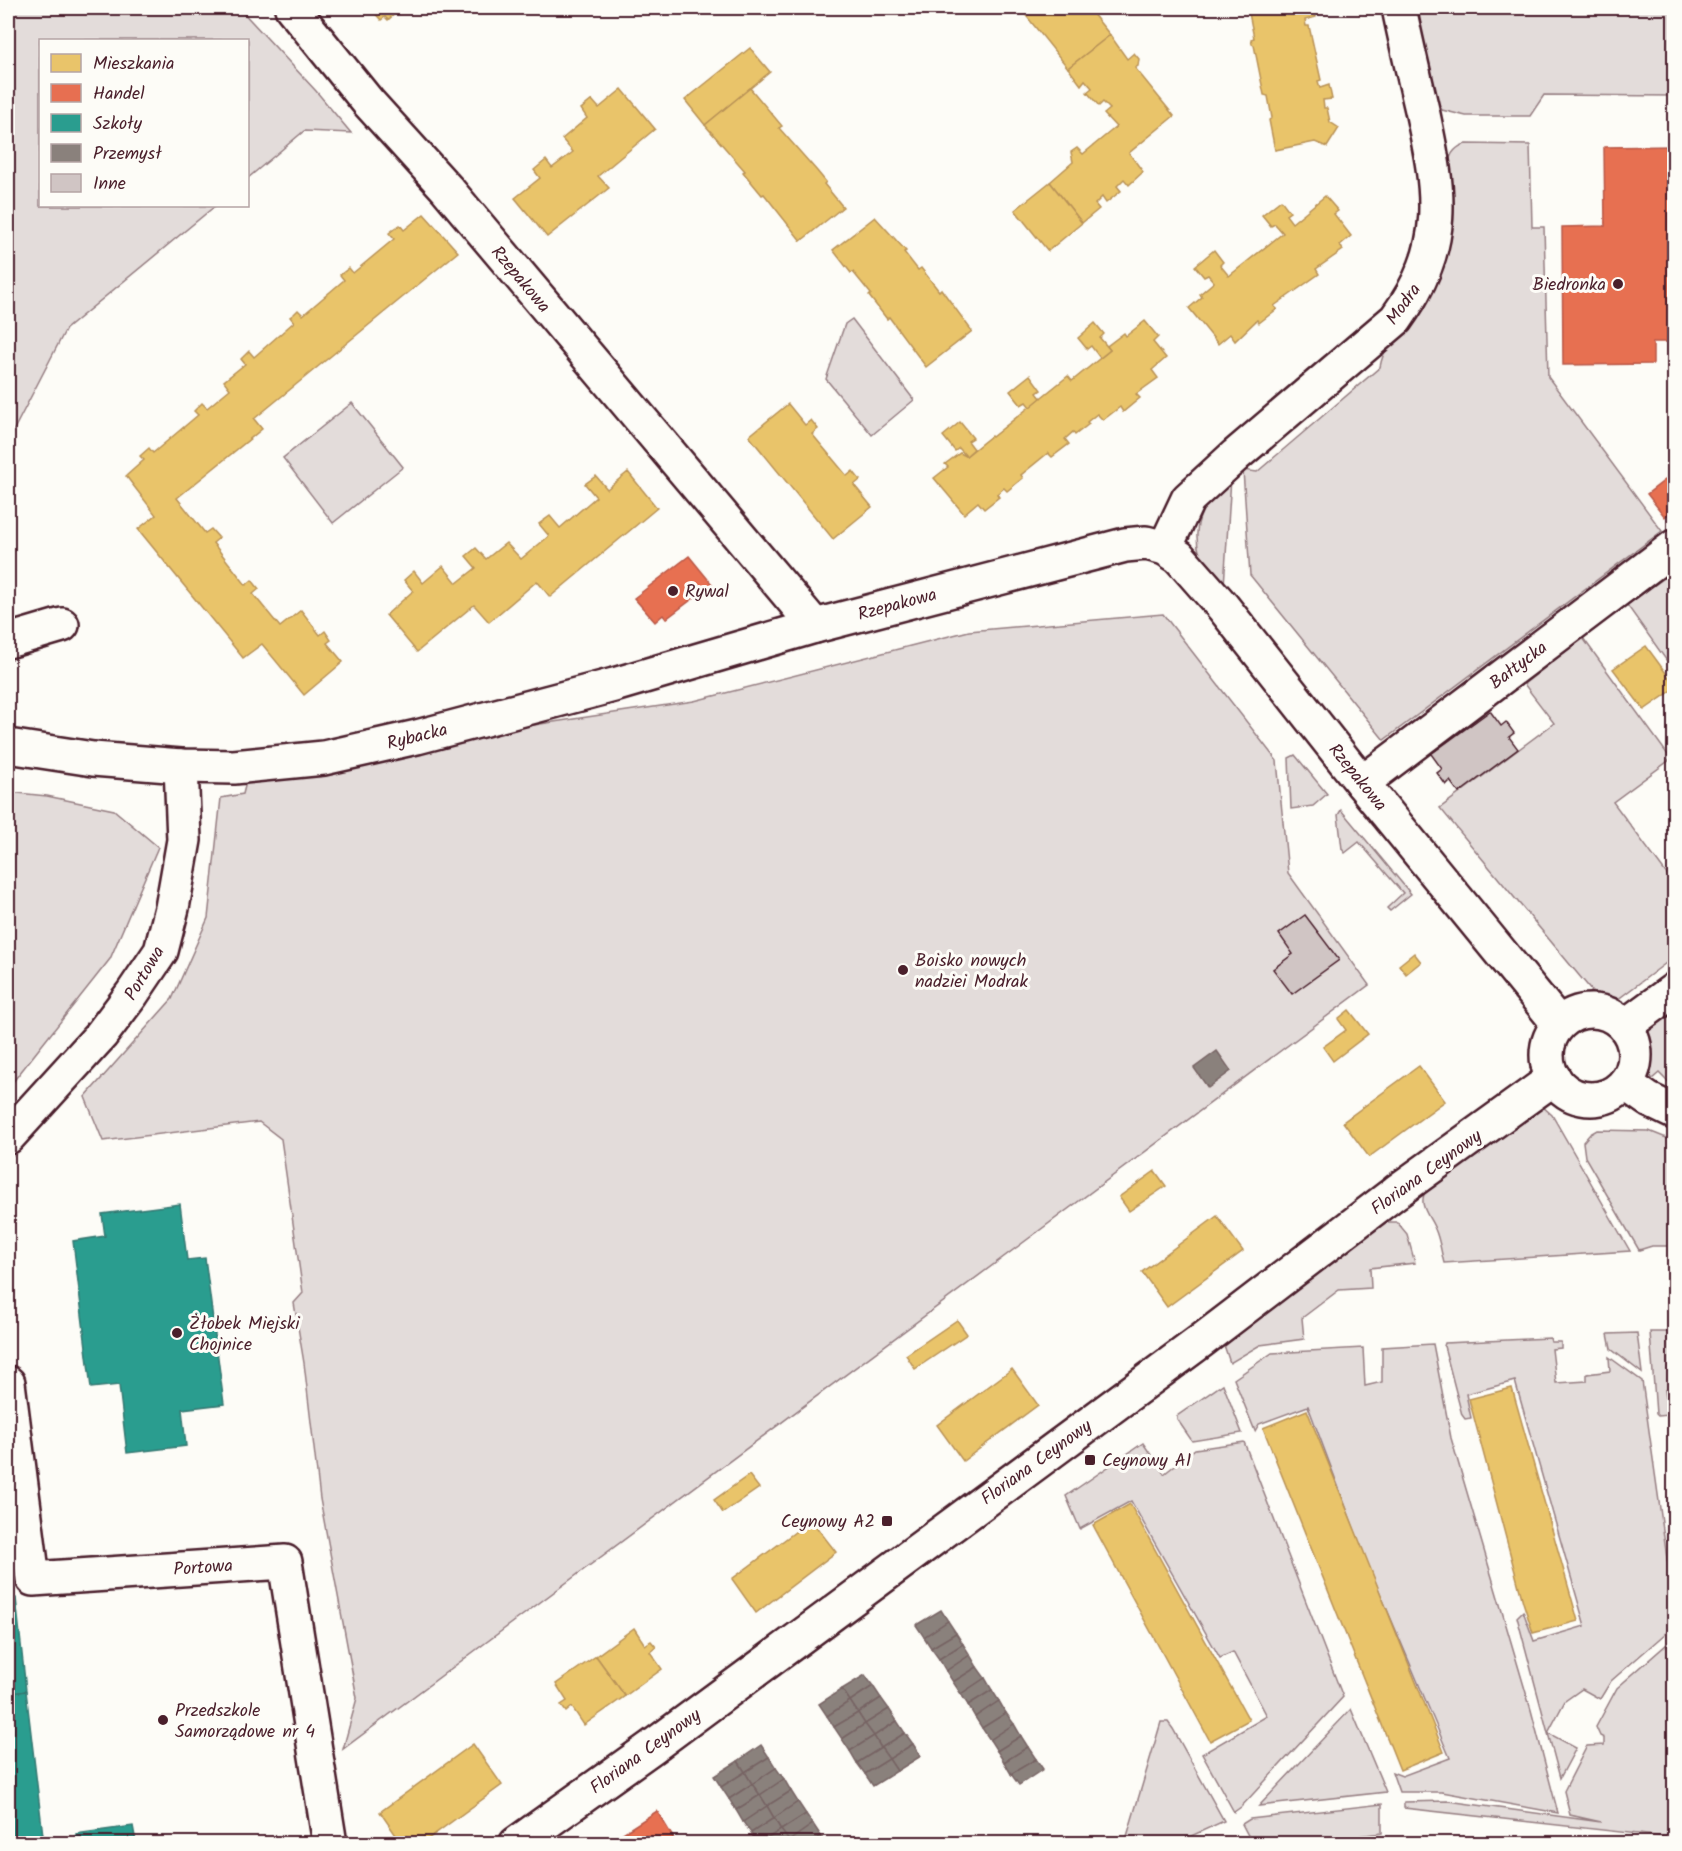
<svg xmlns="http://www.w3.org/2000/svg" width="1682" height="1851" viewBox="0 0 1682 1851" font-family="Kalam,sans-serif">
<rect width="100%" height="100%" fill="#fdfcf7"/>
<filter id="ink" filterUnits="userSpaceOnUse"><feTurbulence type="fractalNoise" baseFrequency=".0167" numOctaves="2"/><feDisplacementMap in="SourceGraphic" scale="12" xChannelSelector="R" yChannelSelector="G"/><feConvolveMatrix kernelMatrix="1 2 1 2 8 2 1 2 1" color-interpolation-filters="sRGB"/></filter>
<g filter="url(#ink)">
<!-- green -->
<g fill="#e3dcda" stroke="#967e82" stroke-width="1.5">
<path d="M8,8H239L316,91L351,133L304,131L248,178V40H40V206H215L66,329L8,441Z"/>
<path d="M1413,8H1674V96L1544,95L1530,116H1466L1442,110L1431,92Z"/>
<path d="M1466,144L1530,145L1532,227H1544L1548,377L1662,531L1384,740L1250,575L1243,470L1257,472L1380,367C1385,340 1398,343 1412,324C1428,302 1442,277 1448,250C1452,229 1453,207 1452,186C1451,179 1448,170 1449,163C1450,153 1457,146 1466,144Z"/>
<path d="M852,319L914,400L872,435L826,379L845,324Z"/>
<path d="M352,403L403,467L333,523L283,458Z"/>
<path d="M1231,478L1224,586C1217,577 1203,566 1200,556C1190,521 1205,500 1231,478Z"/>
<path d="M1674,571V671L1627,605Z"/>
<path d="M1163,614L1277,761L1288,873L1369,985L343,1749L357,1698L320,1499L304,1363L294,1303L303,1293L281,1139L259,1122L103,1141L85,1097L172,999L208,918L221,798L243,794L247,778L350,769L527,726L694,701L969,631Z"/>
<path d="M1583,638L1671,759L1613,802L1674,884V957L1597,1015L1581,1002L1592,991L1440,808L1554,723L1524,684Z"/>
<path d="M1295,755L1327,794L1313,806L1291,809L1289,758Z"/>
<path d="M8,792L47,796L114,810L158,847L110,959L8,1088Z"/>
<path d="M1341,810L1411,894L1390,911L1387,908L1403,893L1359,842L1345,853L1342,849L1338,815Z"/>
<path d="M1674,1007V1084L1667,1081L1659,1073L1652,1079C1643,1063 1639,1040 1651,1024C1657,1018 1667,1012 1674,1007Z"/>
<path d="M1541,1105L1552,1115L1630,1251L1444,1263C1441,1252 1440,1240 1435,1229C1430,1216 1416,1204 1427,1189Z"/>
<path d="M1597,1130L1649,1131L1674,1141V1246H1652L1639,1250L1585,1157L1583,1142L1590,1134Z"/>
<path d="M1386,1222H1397L1407,1234L1415,1263L1370,1268L1371,1288L1339,1290L1302,1318L1304,1339L1260,1345L1230,1363L1223,1342Z"/>
<path d="M1650,1332H1674V1389L1665,1390L1668,1415L1658,1416L1656,1414Z"/>
<path d="M1637,1333L1642,1373L1611,1349L1608,1334Z"/>
<path d="M1550,1338L1551,1342H1561V1348L1552,1349L1556,1383L1587,1381V1374L1610,1371L1609,1357L1642,1381L1674,1608V1626L1611,1681L1600,1699L1582,1689L1565,1701L1548,1733L1576,1748L1560,1778L1517,1617L1523,1611L1534,1641L1585,1626L1515,1381L1466,1394L1471,1418L1465,1419L1462,1415L1444,1346L1445,1343Z"/>
<path d="M1433,1344L1451,1438L1531,1710L1558,1813L1442,1792H1399L1392,1772L1402,1776L1450,1758L1364,1555L1308,1406L1259,1424L1255,1431L1234,1379L1272,1353L1363,1348L1365,1386L1382,1382V1347Z"/>
<path d="M1223,1384L1242,1433L1192,1441L1177,1419V1416Z"/>
<path d="M1244,1442L1343,1697L1241,1807L1234,1812L1202,1754L1267,1716L1233,1652L1220,1658L1131,1501L1080,1529L1066,1496L1143,1443L1164,1474L1195,1449Z"/>
<path d="M1674,1638V1838L1404,1808V1802L1448,1801L1601,1822L1570,1815L1564,1791L1587,1746L1604,1745V1738L1600,1736L1596,1727L1617,1688Z"/>
<path d="M1351,1709L1386,1792L1259,1806Z"/>
<path d="M1161,1722H1168L1173,1729L1224,1821L1176,1843H1125Z"/>
<path d="M1382,1804V1833L1298,1843H1252L1242,1824L1250,1819Z"/>
</g>
<!-- homes -->
<g fill="#e9c46a" stroke="#b99257" stroke-width="1.5">
<path d="M370,8H407L401,14L398,11L388,20L385,17L381,20Z"/>
<path d="M1020,8H1088L1110,35L1068,68Z"/>
<path d="M1248,8H1314L1316,17L1305,20L1306,26H1309L1321,80L1318,81L1320,88L1329,85L1332,99L1323,100L1324,108H1327L1330,122L1339,128L1327,147L1315,142L1275,150L1269,120L1272,118L1268,96L1264,95L1254,45L1252,44L1251,39L1254,38Z"/>
<path d="M1110,35L1127,59L1134,53L1139,59L1138,66L1135,68L1174,116L1129,153L1143,172L1129,185L1124,179L1117,186L1121,191L1106,203L1102,197L1095,204L1099,209L1082,223L1050,182L1073,162L1071,152L1077,148L1083,154L1116,127L1104,114L1110,109L1103,102L1099,106L1087,92L1092,88L1085,80L1081,85L1068,68Z"/>
<path d="M750,48L770,72L705,125L685,100Z"/>
<path d="M750,88L782,126L779,128L817,171L826,182L824,184L843,207L801,241L764,194L762,195L743,172L745,171L705,125Z"/>
<path d="M622,89L655,129L598,176L609,188L547,237L515,198L540,178L534,170L546,160L552,168L573,152L562,139L587,118L581,109L592,100L599,108Z"/>
<path d="M1050,182L1082,223L1048,251L1015,210Z"/>
<path d="M1325,196L1338,211L1334,214L1351,236L1340,245L1343,250L1316,269L1319,274L1274,306L1277,309L1259,323L1257,320L1235,341L1230,334L1218,344L1189,308L1202,297L1200,294L1214,282L1208,275L1204,277L1195,266L1214,250L1223,262L1220,265L1229,276L1283,233L1275,224L1271,226L1262,215L1281,200L1290,212L1286,215L1292,223Z"/>
<path d="M424,214L458,252L254,419L262,429L177,498L205,533L211,529L219,538L213,543L246,585L252,580L259,589L253,594L280,627L301,610L320,635L325,631L331,640L327,643L343,662L304,695L262,644L243,658L138,529L156,515L126,476L144,460L140,456L149,448L153,453L198,415L194,411L202,403L207,408L230,389L224,381L245,364L241,359L249,351L254,357L294,322L290,317L294,314L298,310L303,315L344,280L340,275L349,268L353,273L394,239L389,233L394,229L400,225L404,230Z"/>
<path d="M875,217L906,251L904,252L918,270L921,268L939,291L941,289L972,331L926,367L889,317L887,319L869,296L871,294L853,272L851,273L833,250Z"/>
<path d="M1145,321L1158,337L1153,342L1166,358L1152,370L1158,378L1136,394L1140,398L1123,412L1120,407L1103,420L1097,414L1087,422L1089,424L1075,435L1073,432L1065,439L1069,444L1052,457L1048,453L1021,475L1023,478L1007,491L1004,488L997,494L999,497L984,509L978,502L964,514L934,478L948,467L945,464L960,453L966,456L991,436L992,437L1068,376L1072,381L1110,350L1107,346L1124,333L1126,336Z"/>
<path d="M1095,323L1104,334L1100,338L1110,350L1100,358L1091,346L1087,349L1078,338Z"/>
<path d="M1030,375L1041,390L1037,393L1041,398L1030,407L1026,402L1021,405L1010,391Z"/>
<path d="M788,404L805,425L811,420L818,429L812,434L847,476L853,471L860,480L854,485L872,507L833,539L749,436Z"/>
<path d="M960,422L973,438L968,441L974,449L966,456L959,448L955,451L943,436Z"/>
<path d="M628,472L657,508L550,597L537,581L489,622L474,605L417,652L386,615L413,591L404,580L414,571L423,583L443,566L457,583L476,568L466,556L476,548L486,559L506,543L521,559L549,536L539,524L550,516L560,528L596,497L585,484L596,476L607,489Z"/>
<path d="M1646,646L1674,684V689L1644,710L1613,669Z"/>
<path d="M1414,953L1421,962L1406,974L1399,965Z"/>
<path d="M1349,1010L1368,1034L1333,1061L1323,1047L1346,1030L1338,1019Z"/>
<path d="M1419,1066L1445,1101L1369,1157L1343,1122Z"/>
<path d="M1155,1171L1166,1186L1129,1211L1119,1197Z"/>
<path d="M1217,1216L1243,1251L1167,1307L1142,1272Z"/>
<path d="M957,1320L967,1334L915,1369L906,1355Z"/>
<path d="M1012,1369L1038,1405L963,1461L937,1425Z"/>
<path d="M1512,1388L1578,1621L1533,1633L1523,1602L1469,1399Z"/>
<path d="M1674,1393V1448L1667,1394Z"/>
<path d="M1307,1410L1444,1752L1400,1770L1263,1428Z"/>
<path d="M749,1475L759,1488L723,1513L714,1500Z"/>
<path d="M1130,1504L1249,1720L1210,1741L1093,1525Z"/>
<path d="M811,1520L836,1552L756,1613L732,1579Z"/>
<path d="M634,1628L645,1645L651,1641L656,1647L650,1652L662,1669L625,1696L596,1656Z"/>
<path d="M596,1656L625,1696L584,1725L572,1707L566,1712L561,1705L567,1701L556,1684Z"/>
<path d="M473,1744L502,1785L421,1844H402L380,1812Z"/>
</g>
<!-- shops -->
<g fill="#e76f51" stroke="#b85746" stroke-width="1.5">
<path d="M1674,146V342H1653V364L1563,365L1562,227L1605,226L1604,147Z"/>
<path d="M1674,473V509L1665,517L1647,494Z"/>
<path d="M689,556L712,584L666,619L663,615L655,622L634,598Z"/>
<path d="M657,1811L677,1844H611L609,1842Z"/>
</g>
<!-- schools -->
<g fill="#2a9d8f" stroke="#347771" stroke-width="1.5">
<path d="M180,1204L187,1260L205,1258L224,1404L182,1409L186,1446L127,1453L119,1385L91,1388L73,1241L105,1236L102,1214Z"/>
<path d="M16,1598L26,1691L8,1694V1599Z"/>
<path d="M26,1691L44,1844H8V1694Z"/>
<path d="M133,1826L136,1842L77,1844L76,1834Z"/>
</g>
<!-- industry -->
<g fill="#8a817c" stroke="#776464" stroke-width="1.5">
<path d="M1217,1051L1231,1071L1208,1088L1194,1068Z"/>
<path d="M941,1610L948,1621L924,1637L916,1625Z"/>
<path d="M948,1621L956,1633L931,1648L924,1637Z"/>
<path d="M956,1633L963,1644L939,1659L931,1648Z"/>
<path d="M963,1644L970,1655L946,1671L939,1659Z"/>
<path d="M970,1655L977,1667L953,1682L946,1671Z"/>
<path d="M977,1667L985,1678L961,1694L953,1682Z"/>
<path d="M865,1675L873,1686L850,1701L842,1689Z"/>
<path d="M985,1678L992,1690L968,1705L961,1694Z"/>
<path d="M873,1686L881,1698L858,1713L850,1701Z"/>
<path d="M842,1689L850,1701L827,1716L819,1704Z"/>
<path d="M992,1690L999,1701L975,1717L968,1705Z"/>
<path d="M881,1698L889,1709L865,1724L858,1713Z"/>
<path d="M850,1701L858,1713L834,1727L827,1716Z"/>
<path d="M999,1701L1006,1713L982,1728L975,1717Z"/>
<path d="M889,1709L897,1721L874,1736L865,1724Z"/>
<path d="M858,1713L865,1724L842,1739L834,1727Z"/>
<path d="M1006,1713L1014,1724L990,1740L982,1728Z"/>
<path d="M897,1721L905,1733L881,1748L874,1736Z"/>
<path d="M865,1724L874,1736L850,1751L842,1739Z"/>
<path d="M1014,1724L1021,1736L997,1751L990,1740Z"/>
<path d="M905,1733L913,1744L889,1759L881,1748Z"/>
<path d="M874,1736L881,1748L857,1763L850,1751Z"/>
<path d="M1021,1736L1028,1747L1004,1762L997,1751Z"/>
<path d="M913,1744L921,1756L897,1771L889,1759Z"/>
<path d="M761,1745L769,1757L745,1772L738,1761Z"/>
<path d="M1028,1747L1036,1759L1011,1774L1004,1762Z"/>
<path d="M881,1748L889,1759L865,1774L857,1763Z"/>
<path d="M769,1757L776,1768L752,1784L745,1772Z"/>
<path d="M889,1759L897,1771L873,1786L865,1774Z"/>
<path d="M1036,1759L1043,1769L1019,1785L1011,1774Z"/>
<path d="M738,1761L745,1772L721,1787L714,1776Z"/>
<path d="M776,1768L784,1779L760,1795L752,1784Z"/>
<path d="M745,1772L752,1784L729,1799L721,1787Z"/>
<path d="M784,1779L791,1791L767,1806L760,1795Z"/>
<path d="M752,1784L760,1795L736,1810L729,1799Z"/>
<path d="M791,1791L798,1802L774,1818L767,1806Z"/>
<path d="M760,1795L767,1806L743,1822L736,1810Z"/>
<path d="M798,1802L806,1814L781,1830L774,1818Z"/>
<path d="M767,1806L774,1818L751,1833L743,1822Z"/>
<path d="M806,1814L813,1824L789,1841L781,1830Z"/>
<path d="M774,1818L781,1830L757,1844L751,1833Z"/>
<path d="M813,1824L821,1836L809,1844H790L789,1841Z"/>
<path d="M781,1830L789,1841L785,1844H760Z"/>
<path d="M821,1836L826,1844H809Z"/>
</g>
<!-- building -->
<g fill="#d0c5c4" stroke="#4a1f2b" stroke-width="1.5">
<path d="M1490,711L1501,726L1506,722L1514,733L1509,737L1518,749L1459,793L1450,781L1446,785L1437,773L1442,769L1431,754Z"/>
<path d="M1305,915L1339,960L1292,994L1273,969L1293,954L1279,934Z"/>
</g>
<g fill="none" stroke-linecap="round" stroke-linejoin="round">
<!-- minor casing -->
<g stroke="#4a1f2b" stroke-width="38">
<g id="minor">
<path d="M292,8L368,102L447,189L815,626L1125,545L1146,543L1165,548L1179,557L1223,607L1362,783L1559,1024"/>
<path d="M1165,548L1188,499L1236,455L1396,319C1449,246 1440,193 1422,110C1414,76 1406,42 1399,8"/>
<path d="M8,641L62,625"/>
<path d="M8,746L93,759L181,766L234,767L324,758L417,737L614,685L815,626"/>
<path d="M1362,783L1674,547"/>
<circle cx="1591" cy="1055" r="44"/>
<path d="M1625,1026L1674,990"/>
<path d="M1626,1084L1649,1100L1674,1112"/>
<path d="M8,1137L101,1035L132,994L161,951L172,908L184,840L181,766"/>
<path d="M8,1383L33,1579L285,1562L330,1844"/>
<path d="M516,1844L652,1747L1201,1341L1396,1192L1554,1078"/>
</g>
</g>
<!-- minor -->
<use href="#minor" stroke="#fdfcf7" stroke-width="33"/>
</g>
</g>
<!-- markers -->
<g fill="#4a1f2b" stroke="#fdfcf7" stroke-width="2">
<circle cx="1618" cy="284" r="6"/>
<circle cx="673" cy="591" r="6"/>
<circle cx="903" cy="970" r="6"/>
<circle cx="177" cy="1333" r="6"/>
<rect x="1084" y="1454" width="12" height="12" rx="3"/>
<rect x="881" y="1515" width="12" height="12" rx="3"/>
<circle cx="163" cy="1720" r="6"/>
</g>
<g text-anchor="middle" stroke-width="6" stroke-linejoin="round" paint-order="stroke">
<!-- street labels -->
<g font-size="18" fill="#4a1f2b" stroke="#fdfcf7">
<text transform="translate(521 279) rotate(50)" y="6">Rzepakowa</text>
<text transform="translate(1403 304) rotate(-54)" y="6">Modra</text>
<text transform="translate(897 604) rotate(-15)" y="6">Rzepakowa</text>
<text transform="translate(1518 665) rotate(-37)" y="6">Bałtycka</text>
<text transform="translate(417 736) rotate(-14)" y="6">Rybacka</text>
<text transform="translate(1358 777) rotate(51)" y="6">Rzepakowa</text>
<text transform="translate(144 973) rotate(-59)" y="6">Portowa</text>
<text transform="translate(1426 1172) rotate(-36)" y="6">Floriana Ceynowy</text>
<text transform="translate(1036 1462) rotate(-36)" y="6">Floriana Ceynowy</text>
<text transform="translate(203 1567) rotate(-4)" y="6">Portowa</text>
<text transform="translate(645 1751) rotate(-36)" y="6">Floriana Ceynowy</text>
</g>
<!-- poi labels -->
<g font-size="18" fill="#4a1f2b" stroke="#fdfcf7" text-anchor="start">
<text x="1606" y="290" text-anchor="end">Biedronka</text>
<text x="685" y="597">Rywal</text>
<text x="915" y="966">Boisko nowych<tspan x="915" dy="21">nadziei Modrak</tspan></text>
<text x="189" y="1329">Żłobek Miejski<tspan x="189" dy="21">Chojnice</tspan></text>
<text x="1102" y="1466">Ceynowy A1</text>
<text x="875" y="1527" text-anchor="end">Ceynowy A2</text>
<text x="175" y="1716">Przedszkole<tspan x="175" dy="21">Samorządowe nr 4</tspan></text>
</g>
</g>
<!-- margin -->
<rect width="1682" height="1851" fill="none" stroke="#fdfcf7" stroke-width="30"/>
<rect x="15" y="15" width="1652" height="1821" fill="none" stroke="#4a1f2b" stroke-width="2" filter="url(#ink)"/>
<!-- legend -->
<rect x="39" y="39" width="210" height="168" fill="#fdfcf7" stroke="#b5a4a5" stroke-width="1.5"/>
<rect x="51" y="54" width="30" height="18" fill="#e9c46a" stroke="#b5a4a5" stroke-width="1.5"/>
<text x="93" y="69" font-size="18" fill="#4a1f2b">Mieszkania</text>
<rect x="51" y="84" width="30" height="18" fill="#e76f51" stroke="#b5a4a5" stroke-width="1.5"/>
<text x="93" y="99" font-size="18" fill="#4a1f2b">Handel</text>
<rect x="51" y="114" width="30" height="18" fill="#2a9d8f" stroke="#b5a4a5" stroke-width="1.5"/>
<text x="93" y="129" font-size="18" fill="#4a1f2b">Szkoły</text>
<rect x="51" y="144" width="30" height="18" fill="#8a817c" stroke="#b5a4a5" stroke-width="1.5"/>
<text x="93" y="159" font-size="18" fill="#4a1f2b">Przemysł</text>
<rect x="51" y="174" width="30" height="18" fill="#d0c5c4" stroke="#b5a4a5" stroke-width="1.5"/>
<text x="93" y="189" font-size="18" fill="#4a1f2b">Inne</text>
</svg>
